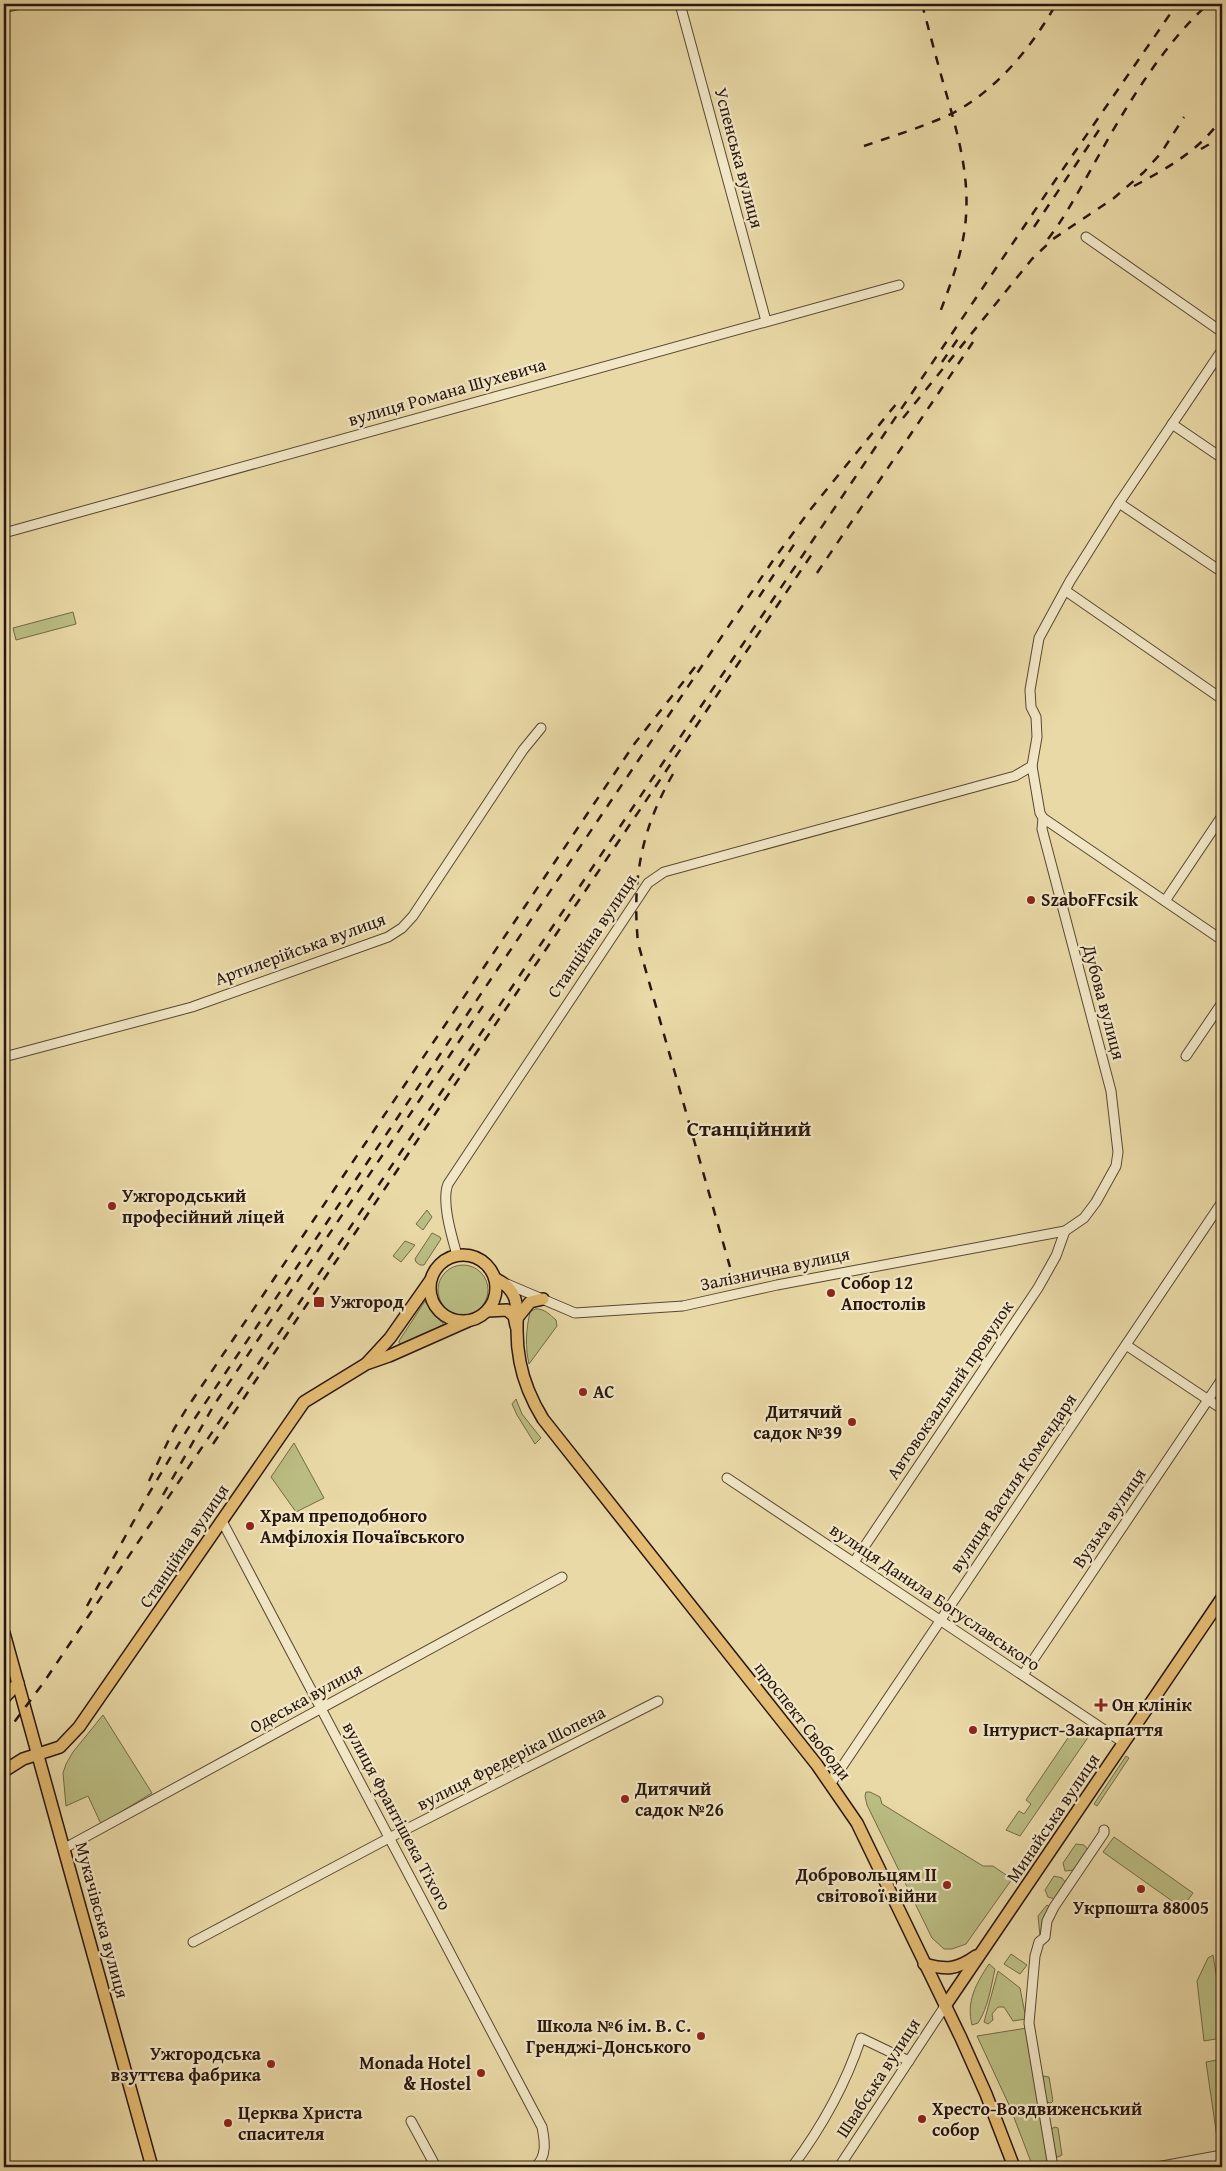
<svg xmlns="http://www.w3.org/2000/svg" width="1226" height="2171" viewBox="0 0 1226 2171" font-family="'Gentium Book Plus',serif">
<rect width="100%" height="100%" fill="#e9d9a6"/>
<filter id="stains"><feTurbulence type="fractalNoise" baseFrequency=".004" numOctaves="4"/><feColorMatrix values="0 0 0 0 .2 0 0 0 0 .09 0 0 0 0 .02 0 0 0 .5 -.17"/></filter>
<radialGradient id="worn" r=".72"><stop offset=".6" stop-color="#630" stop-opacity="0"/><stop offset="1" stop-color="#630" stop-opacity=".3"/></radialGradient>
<!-- green -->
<g fill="#bbbe83" stroke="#726a48">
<path d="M73,612L76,624L16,640L13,628Z"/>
<path d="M427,1210L432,1217L423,1230L416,1224Z"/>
<path d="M432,1233L440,1237L441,1239L424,1265H420L416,1262L415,1259Z"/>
<path d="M405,1241L415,1245L401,1262L393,1256Z"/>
<circle cx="463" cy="1290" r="25"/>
<path d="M425,1301L434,1315L443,1323V1325L402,1344L399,1343V1341Z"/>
<path d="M535,1309C544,1308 550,1315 556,1320L557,1326L529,1364C525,1346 526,1330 530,1312Z"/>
<path d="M516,1399L522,1414L541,1438L535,1444L517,1415L512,1404Z"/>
<path d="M294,1443L324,1498L296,1512L271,1477Z"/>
<path d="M103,1715L152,1793L101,1824L88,1796L66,1806L63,1773L66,1764L73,1752Z"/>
<path d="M1076,1726L1089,1736L1020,1836L1006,1830L1019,1811L1024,1814L1031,1804L1026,1800Z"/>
<path d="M1126,1756L1129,1758L1097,1806L1094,1804Z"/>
<path d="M866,1792H870L880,1797L882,1804L983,1866H993L1012,1879L966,1944L952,1949H944L932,1938L867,1805L865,1796Z"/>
<path d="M1114,1837L1193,1893L1182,1908L1103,1852Z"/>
<path d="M1076,1844L1084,1845L1088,1850L1075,1870L1065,1871L1063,1863Z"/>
<path d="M1054,1876L1062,1878L1066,1883L1055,1899L1048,1897L1045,1890Z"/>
<path d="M1047,1905L1050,1907L1043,1936H1040L1038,1916Z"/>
<path d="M1011,1954L1027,1965L1020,1974L1004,1964Z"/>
<path d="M1213,1955L1222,2009V2038L1204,2041L1197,1981L1208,1958Z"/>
<path d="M989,1964L995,1969C991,1987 988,2008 978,2023L972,2025C966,2001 976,1984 989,1964Z"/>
<path d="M998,1971L1020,1988L1026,2019L1013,2021L1004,2007H998L992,2014L993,2020L988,2024L984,2022Z"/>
<path d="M1027,2028L1050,2167H1035L1031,2162L1010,2107L977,2036Z"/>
<path d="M1222,2059V2143L1218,2144L1206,2062Z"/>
<path d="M1043,2076L1049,2077L1053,2101L1051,2103L1046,2102Z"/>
<path d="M1055,2127L1058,2128L1062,2155L1058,2157L1056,2156L1051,2129Z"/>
</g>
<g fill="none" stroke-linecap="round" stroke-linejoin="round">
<!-- minor casing -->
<g stroke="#584734" stroke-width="11">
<g id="minor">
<path d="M680,4L766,321"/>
<path d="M4,8L20,4"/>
<path d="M1086,237L1222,332"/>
<path d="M1172,424L1222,458"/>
<path d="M1119,503L1222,572"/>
<path d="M4,533L899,285"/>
<path d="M1066,591L1222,699"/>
<path d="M1043,818L1222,940"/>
<path d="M1165,901L1222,816"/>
<path d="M1186,1056L1222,1003"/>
<path d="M4,1057L192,1007L388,937L402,928L413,916L523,750L541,728"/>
<path d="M457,1255C452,1237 441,1202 448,1184L636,901L648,883L664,872L1015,776L1032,766"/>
<path d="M507,1284L575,1313L683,1306L777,1285L1065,1231L1084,1218L1096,1202L1116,1166L1118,1152L1111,1091L1042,829L1043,818L1040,813L1032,766L1037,737L1036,717L1031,707L1030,690L1039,638L1070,581L1119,503L1222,350"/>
<path d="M1126,1345L1222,1409"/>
<path d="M727,1478L1124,1743"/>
<path d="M222,1521L542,2127C545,2142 547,2157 535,2167"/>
<path d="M854,1562L1038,1288L1056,1256L1065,1231"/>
<path d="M1023,1675L1222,1379"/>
<path d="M831,1783L1222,1202"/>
<path d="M65,1848L562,1577"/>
<path d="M193,1942L389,1838L658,1701"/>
<path d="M411,2121L436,2167"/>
<path d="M792,2167C822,2127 845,2086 861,2038L909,2061"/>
<path d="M839,2167L945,2006"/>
<path d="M1053,2167L1029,2023L1035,1956L1039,1942L1045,1937L1047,1921L1054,1907L1104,1833V1830"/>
<path d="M1157,2167L1222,2155"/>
</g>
</g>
<!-- major casing -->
<g stroke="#28160e" stroke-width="14">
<g id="major">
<circle cx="463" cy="1288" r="33"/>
<path d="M496,1279C520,1291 517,1307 517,1331C517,1341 518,1352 520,1362C524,1383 532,1401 543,1419L817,1765L857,1823L961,2038L986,2094L1014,2167"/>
<path d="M488,1311L507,1310L514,1316L516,1326"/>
<path d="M518,1317L530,1302L543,1299"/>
<path d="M367,1363L390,1338L430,1281"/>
<path d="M4,1633L152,2167"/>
<path d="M4,1698L18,1683"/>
<path d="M4,1771L23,1759L60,1747L79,1727L304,1402L366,1364L389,1356L468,1321"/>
<path d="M924,1964C947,1970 956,1970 976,1956"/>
<path d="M945,2006L1222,1598"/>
</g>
</g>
<!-- minor -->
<use href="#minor" stroke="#f1e6c5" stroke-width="9"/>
<!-- major -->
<use href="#major" stroke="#e4bc73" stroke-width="11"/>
<!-- rail -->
<g stroke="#28160e" stroke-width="2.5" stroke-dasharray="9 9" stroke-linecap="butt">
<path d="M922,4C930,34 938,65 947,96C958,135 969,174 966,216C964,250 951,283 939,315"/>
<path d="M864,146C893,136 923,127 951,114C996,91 1032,47 1056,4"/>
<path d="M1201,149L1222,137"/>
<path d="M1134,186C1168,168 1200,150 1222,118"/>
<path d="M1034,227L1099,130"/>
<path d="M1048,239C1068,213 1083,183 1099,155C1128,103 1164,44 1208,4"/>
<path d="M942,362L962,333"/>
<path d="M903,418L1032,259L1053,239L1114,198L1144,172L1161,153L1184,117"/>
<path d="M817,573L973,342"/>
<path d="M759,597L799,537"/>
<path d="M673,774C641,830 632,879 638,943L730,1267"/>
<path d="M213,1444L812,554"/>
<path d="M149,1481L174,1429L187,1408L635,743L699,662"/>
<path d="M163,1495L214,1405L483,1006"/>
<path d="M87,1606L148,1495L187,1430L774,559L810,510L901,398"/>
<path d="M4,1736L44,1682L1052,185L1177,4"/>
</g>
</g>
<!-- markers -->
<g fill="#8f2418" stroke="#f1e6c5" stroke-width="2">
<circle cx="1031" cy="900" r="5"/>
<circle cx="112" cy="1206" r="5"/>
<circle cx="831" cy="1293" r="5"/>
<rect x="313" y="1296" width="12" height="12" rx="2.5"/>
<circle cx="583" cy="1392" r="5"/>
<circle cx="852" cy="1422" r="5"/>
<circle cx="250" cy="1526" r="5"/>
<path d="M1098.5 1697.5h5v5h5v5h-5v5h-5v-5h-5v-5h5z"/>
<circle cx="973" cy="1730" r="5"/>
<circle cx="625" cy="1799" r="5"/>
<circle cx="947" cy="1885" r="5"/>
<circle cx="1141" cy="1889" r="5"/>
<circle cx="701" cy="2036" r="5"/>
<circle cx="271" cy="2064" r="5"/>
<circle cx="481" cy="2073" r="5"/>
<circle cx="922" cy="2119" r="5"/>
<circle cx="228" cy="2123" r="5"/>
</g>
<g text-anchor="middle" stroke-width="4.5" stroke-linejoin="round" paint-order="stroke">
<!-- street labels -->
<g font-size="18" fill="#28160e" stroke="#f1e6c5">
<text transform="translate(739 158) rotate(75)" y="6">Успенська вулиця</text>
<text transform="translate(447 392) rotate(-16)" y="6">вулиця Романа Шухевича</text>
<text transform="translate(592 936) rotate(-56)" y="6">Станційна вулиця</text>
<text transform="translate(300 949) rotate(-20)" y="6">Артилерійська вулиця</text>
<text transform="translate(1104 1002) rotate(75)" y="6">Дубова вулиця</text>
<text transform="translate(775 1269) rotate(-12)" y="6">Залізнична вулиця</text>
<text transform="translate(950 1390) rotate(-56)" y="6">Автовокзальний провулок</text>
<text transform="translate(1013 1483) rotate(-56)" y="6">вулиця Василя Комендаря</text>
<text transform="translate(1109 1518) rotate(-56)" y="6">Вузька вулиця</text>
<text transform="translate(184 1546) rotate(-56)" y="6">Станційна вулиця</text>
<text transform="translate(935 1597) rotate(34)" y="6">вулиця Данила Богуславського</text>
<text transform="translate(306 1698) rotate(-29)" y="6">Одеська вулиця</text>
<text transform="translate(803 1721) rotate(52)" y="6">проспект Свободи</text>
<text transform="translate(511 1758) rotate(-27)" y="6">вулиця Фредеріка Шопена</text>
<text transform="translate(397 1816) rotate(62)" y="6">вулиця Франтішека Тіхого</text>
<text transform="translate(1053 1818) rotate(-56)" y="6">Минайська вулиця</text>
<text transform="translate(102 1920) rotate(75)" y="6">Мукачівська вулиця</text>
<text transform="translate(878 2078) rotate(-57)" y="6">Швабська вулиця</text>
</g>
<!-- poi labels -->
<g font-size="18" font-weight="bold" fill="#28160e" stroke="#f1e6c5" text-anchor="start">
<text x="1041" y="906">SzaboFFcsik</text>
<text x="122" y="1202">Ужгородський<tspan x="122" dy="21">професійний ліцей</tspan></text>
<text x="841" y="1289">Собор 12<tspan x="841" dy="21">Апостолів</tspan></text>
<text x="330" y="1308">Ужгород</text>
<text x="593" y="1398">AC</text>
<text x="842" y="1418" text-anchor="end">Дитячий<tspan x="842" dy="21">садок №39</tspan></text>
<text x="260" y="1522">Храм преподобного<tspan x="260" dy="21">Амфілохія Почаївського</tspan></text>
<text x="1112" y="1711">Он клінік</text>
<text x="983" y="1736">Інтурист-Закарпаття</text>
<text x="635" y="1795">Дитячий<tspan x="635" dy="21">садок №26</tspan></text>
<text x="937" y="1881" text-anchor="end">Добровольцям Ⅱ<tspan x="937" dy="21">світової війни</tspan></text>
<text x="1141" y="1914" text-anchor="middle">Укрпошта 88005</text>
<text x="691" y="2032" text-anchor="end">Школа №6 ім. В. С.<tspan x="691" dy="21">Гренджі-Донського</tspan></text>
<text x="261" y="2060" text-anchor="end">Ужгородська<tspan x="261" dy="21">взуттєва фабрика</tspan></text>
<text x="471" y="2069" text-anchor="end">Monada Hotel<tspan x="471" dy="21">&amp; Hostel</tspan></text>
<text x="932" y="2115">Хресто-Воздвиженський<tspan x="932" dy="21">собор</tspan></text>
<text x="238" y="2119">Церква Христа<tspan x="238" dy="21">спасителя</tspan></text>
</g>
<!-- district labels -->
<g font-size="22" font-weight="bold" fill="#28160e" stroke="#f1e6c5">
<text x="749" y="1136">Станційний</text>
</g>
</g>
<!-- margin -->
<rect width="1226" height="2171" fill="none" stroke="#e9d9a6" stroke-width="20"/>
<rect x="5" y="5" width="1216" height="2161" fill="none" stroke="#28160e" stroke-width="2.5"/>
<rect x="10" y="10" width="1206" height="2151" fill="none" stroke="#28160e"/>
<rect width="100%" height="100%" filter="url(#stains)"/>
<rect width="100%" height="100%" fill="url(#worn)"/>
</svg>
